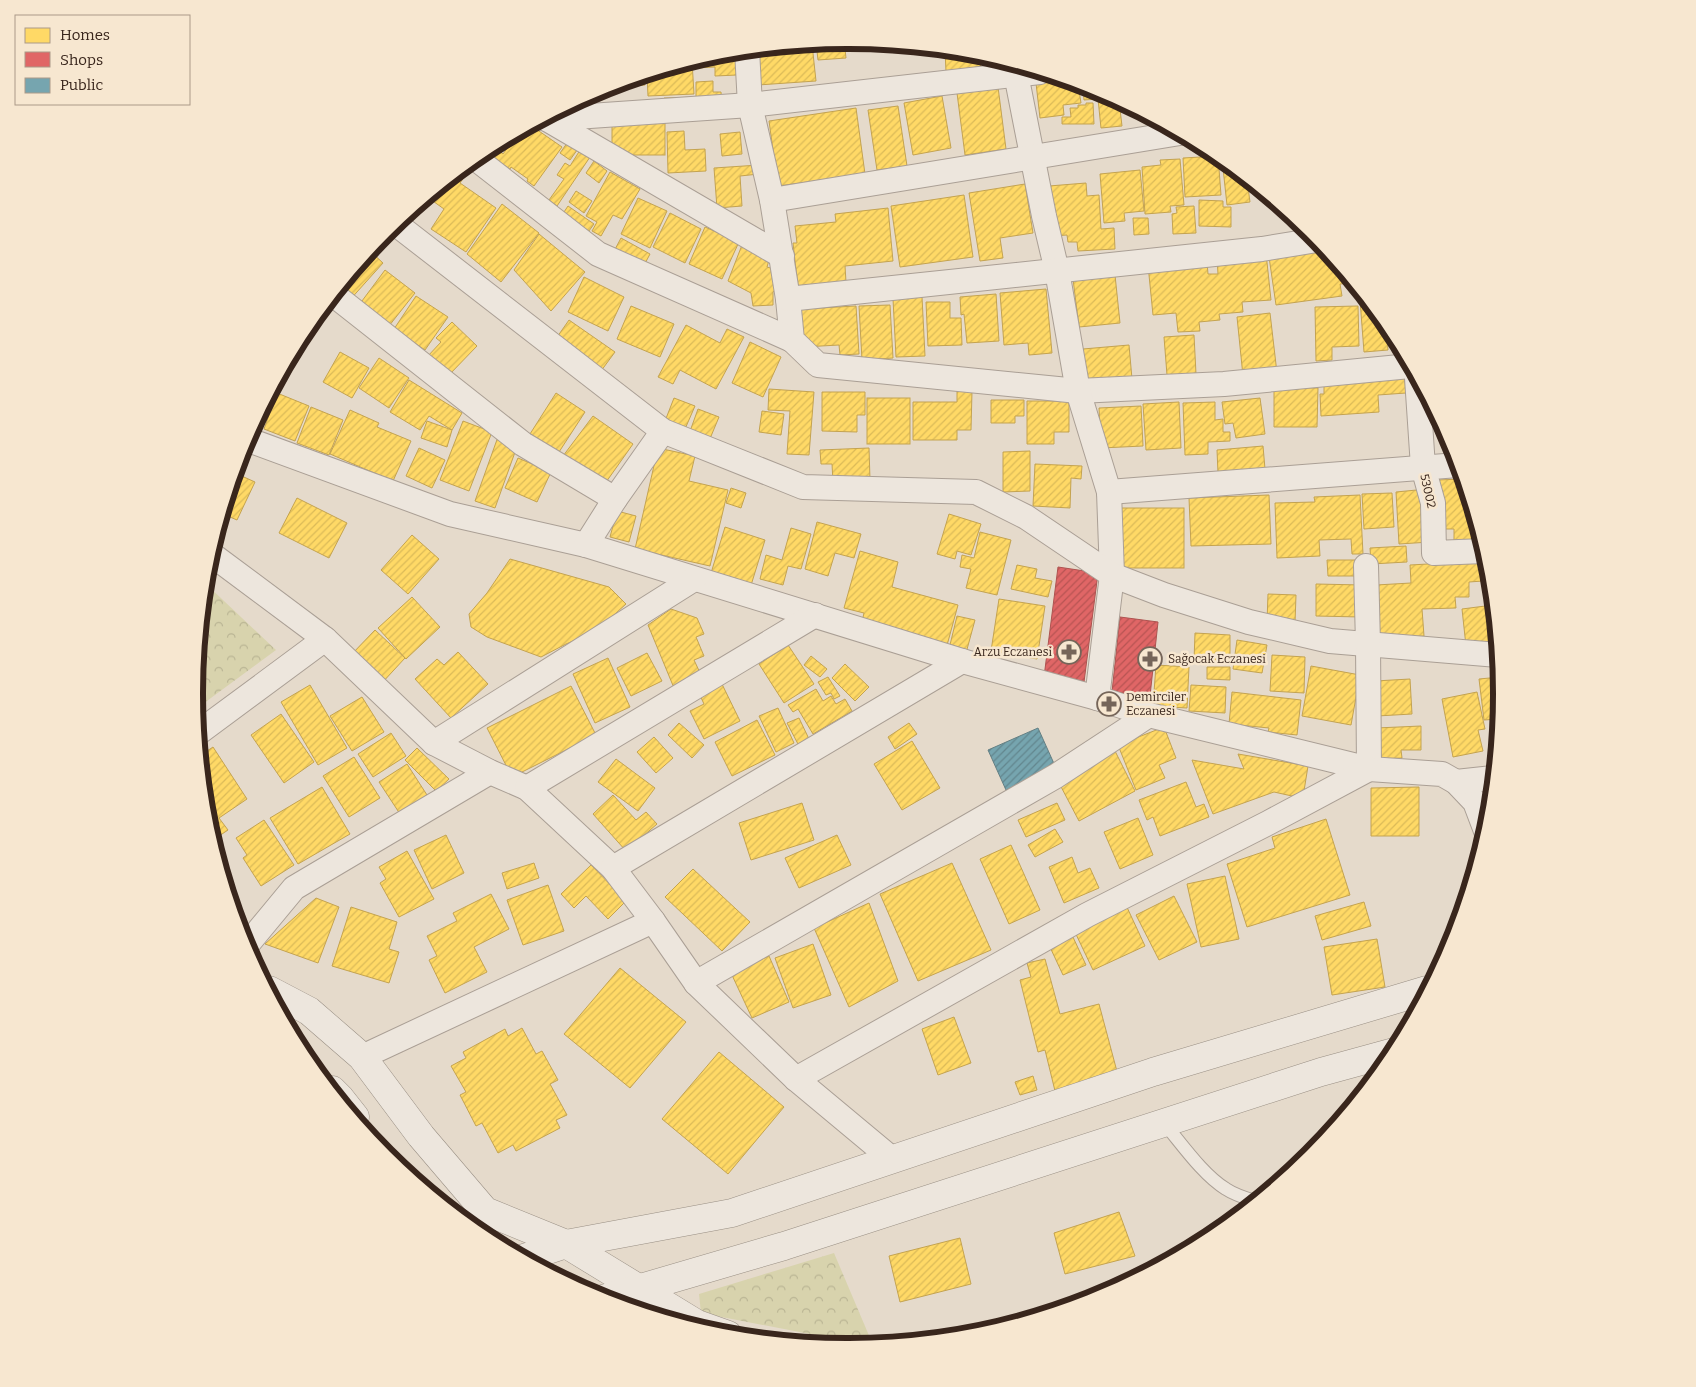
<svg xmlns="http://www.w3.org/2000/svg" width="1696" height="1387" viewBox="0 0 1696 1387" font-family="Bitter,serif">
<defs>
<pattern id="forest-crowns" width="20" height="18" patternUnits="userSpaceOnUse" patternTransform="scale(1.25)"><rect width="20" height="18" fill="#d8d3ad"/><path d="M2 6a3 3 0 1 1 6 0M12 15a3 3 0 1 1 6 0" fill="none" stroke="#bab594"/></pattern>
<pattern id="homes-hatch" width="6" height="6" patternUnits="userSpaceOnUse" patternTransform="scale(1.25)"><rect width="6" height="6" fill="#ffd966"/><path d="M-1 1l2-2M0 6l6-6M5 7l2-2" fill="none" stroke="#dbba58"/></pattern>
<pattern id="shops-hatch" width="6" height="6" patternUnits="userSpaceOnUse" patternTransform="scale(1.25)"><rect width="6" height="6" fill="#e06666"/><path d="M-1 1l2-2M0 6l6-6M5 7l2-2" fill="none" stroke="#b75453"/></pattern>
<pattern id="public-hatch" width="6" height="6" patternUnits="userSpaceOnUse" patternTransform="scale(1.25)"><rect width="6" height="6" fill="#76a5af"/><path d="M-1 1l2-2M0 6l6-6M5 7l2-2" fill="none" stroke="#62868e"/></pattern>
</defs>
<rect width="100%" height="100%" fill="#e5dacb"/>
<!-- forest -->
<g fill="url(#forest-crowns)">
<path d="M205,583L276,650L196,709L195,693Z"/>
<path d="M834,1253L873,1345H867L701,1313L699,1294Z"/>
</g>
<!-- homes -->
<g fill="url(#homes-hatch)" stroke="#c4a350">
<path d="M844,40L846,58L818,60L816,43Z"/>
<path d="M850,40L888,44L850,48Z"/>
<path d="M812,44L816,81L758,85L755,49Z"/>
<path d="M945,50L979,54L981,69L946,72Z"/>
<path d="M737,51V75L715,76V67L696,68L695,60L721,53Z"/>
<path d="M692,61L694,94L648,96L647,75Z"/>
<path d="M644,76L645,85L612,87V85Z"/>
<path d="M1064,80L1078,84L1081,103L1063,105L1064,115L1040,118L1036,83Z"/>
<path d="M713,81V92H721L722,105H665L664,98L696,97V82Z"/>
<path d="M1083,85L1098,90L1132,108L1120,109L1122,126L1101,128L1098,99L1084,100Z"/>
<path d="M998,87L1006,149L965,155L957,93Z"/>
<path d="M942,96L951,148L913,155L904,103Z"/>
<path d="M1086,103H1093L1094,124H1062V117H1071L1070,108H1078V105H1086Z"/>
<path d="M898,106L907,166L877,170L868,110Z"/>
<path d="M856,108L865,174L778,186L769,121Z"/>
<rect x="612" y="118" width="53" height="37"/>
<path d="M525,129L533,134L536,129L562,147L534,186L527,181L528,179L511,167L510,169L491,157L497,149L503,154L518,133Z"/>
<path d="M684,131L685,150L705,149L706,171L668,173L667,132Z"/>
<path d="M740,132L742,154L722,156L720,134Z"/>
<path d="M570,139L580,146L570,160L560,153Z"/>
<path d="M582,147L592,154L557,206L549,200L564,179L557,175L565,163L570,166Z"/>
<path d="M1218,156L1221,195L1185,197L1183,158Z"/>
<path d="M1180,159L1184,205L1170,206L1171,212L1145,214L1142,167L1161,165L1160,160Z"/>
<path d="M1222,159L1247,180L1250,202L1227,205Z"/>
<path d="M594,161L607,171L599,183L586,173Z"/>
<path d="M759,165V174L740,176L742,206L717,208L714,168Z"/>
<path d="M1140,170L1144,211L1124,213L1125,221L1104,223L1100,174Z"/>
<path d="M459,172L465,176L460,183L496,208L466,252L431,229L444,209L430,199L426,204L422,202Z"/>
<path d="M610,172L640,189L622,219L613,215L601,236L592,231L597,222L586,216Z"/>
<path d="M1086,183L1087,196L1099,195L1101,229L1114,228L1115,249L1078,251L1077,242H1068L1067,235L1052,236L1049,186Z"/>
<path d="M1025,184L1033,233L1000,238L1003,258L980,261L969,193Z"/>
<path d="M576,191L592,201L584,213L569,202Z"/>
<path d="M964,195L973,257L900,267L891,206Z"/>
<path d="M638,198L667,211L650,248L621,234Z"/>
<path d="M1199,200L1223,201V207H1231V227L1199,226Z"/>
<path d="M502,204L539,233L501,282L467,254Z"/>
<path d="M568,206L594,224L586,235L562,215Z"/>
<path d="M1194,206L1196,233L1173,234L1172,214L1177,213L1176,207Z"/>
<path d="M888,208L893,261L845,266L846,282L798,287L793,243H797L795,226L836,222L835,214Z"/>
<path d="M670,213L701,229L685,263L653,247Z"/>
<path d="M1133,218H1148L1149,234L1134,235Z"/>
<path d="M705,227L739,242L722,279L689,264Z"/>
<path d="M539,234L585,272L551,311L514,270Z"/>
<path d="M621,238L650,254L641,271L612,255Z"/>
<path d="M1319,243L1352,283L1340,284L1342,296L1276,305L1268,250Z"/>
<path d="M742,245L769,260L767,267L774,269L777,289L773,292V305L753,306L751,293L728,281Z"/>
<path d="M370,251L383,263L348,302L337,291Z"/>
<path d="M1266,253L1271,300L1242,302L1243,312L1219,314L1220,320L1199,322L1200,331L1178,332L1176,313L1153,315L1148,265L1207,262L1208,274H1218L1217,257Z"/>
<path d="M385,270L415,293L385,331L356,309Z"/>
<path d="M1115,275L1120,323L1079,327L1073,279Z"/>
<path d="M584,277L624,297L608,331L568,312Z"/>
<path d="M1046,289L1052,353L1029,355L1028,343L1004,345L1000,293Z"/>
<path d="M996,294L999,341L967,343L964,314L961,315L960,297Z"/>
<path d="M416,296L448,317L425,350L394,329Z"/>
<path d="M922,297L925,356L896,357L893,299Z"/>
<path d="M1360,300H1366L1386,324L1388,350L1364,352Z"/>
<path d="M926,302H950V318H961L962,345L928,346Z"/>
<path d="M890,305L893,358L862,360L859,306Z"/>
<path d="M631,306L674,324L660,357L617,339Z"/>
<path d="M856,306L859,354L840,355L839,345L803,347L801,309Z"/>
<path d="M1358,306L1359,346L1332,347V360L1316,361L1315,307Z"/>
<path d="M1270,313L1277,373L1243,376L1237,317Z"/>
<path d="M569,320L615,352L601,371L555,340Z"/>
<path d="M452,322L477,346L448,376L427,357L441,342L436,338Z"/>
<path d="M686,325L720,343L727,329L744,337L716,389L680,370L673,384L658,377Z"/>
<path d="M1194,335L1196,374L1167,375L1164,337Z"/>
<path d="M750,342L781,357L763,397L732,383Z"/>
<path d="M1129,345L1132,379L1085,383L1083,349Z"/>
<path d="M340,352L369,368L352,398L323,382Z"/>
<path d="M379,358L409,378L389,408L359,388Z"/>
<path d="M1404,369L1406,393L1378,395L1379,412L1321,416L1320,394H1324V383Z"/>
<path d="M409,380L462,413L452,430L429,416L420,430L390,412Z"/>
<path d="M1274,387L1318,388L1317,427H1274Z"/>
<path d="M769,389L814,392L809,455L787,454L790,411L768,410Z"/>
<path d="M957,391H972L971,430H957V440H913V402H957Z"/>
<path d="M822,392H865V415H857V432L822,431Z"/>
<path d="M277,393L309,406L295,441L264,429Z"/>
<path d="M556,393L585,412L559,452L530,434Z"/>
<path d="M674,398L695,406L685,429L665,421Z"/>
<rect x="867" y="398" width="43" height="46"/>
<path d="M1260,398L1265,434L1236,438L1233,423L1225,424L1222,402Z"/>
<path d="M991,400H1024V416H1015V423H991Z"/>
<path d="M1027,401H1069V432H1054V444H1027Z"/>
<path d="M1179,402L1181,448L1146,450L1143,404Z"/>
<path d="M1215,402V420L1223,419V432H1230V441L1208,442V454L1185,455L1183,403Z"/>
<path d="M1141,406L1143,446L1101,448L1099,408Z"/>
<path d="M311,407L343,420L329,455L297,443Z"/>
<path d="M698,409L719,417L709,441L689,434Z"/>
<path d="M350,410L379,423L377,427L411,441L393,481L330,454Z"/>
<path d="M762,411L784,414L781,435L759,432Z"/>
<path d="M593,416L633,444L604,485L563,456Z"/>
<path d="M427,421L452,430L447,447L421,438Z"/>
<path d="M463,421L492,432L469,491L440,480Z"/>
<path d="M499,434L519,441L495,508L475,501Z"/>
<path d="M1263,446L1265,469L1218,473L1217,450Z"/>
<path d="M419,448L445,460L432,488L406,476Z"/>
<path d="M658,448L695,456L689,481L728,490L710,566L635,549Z"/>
<path d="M869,448L870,480L833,482L832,464H821L820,450Z"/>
<path d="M1030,451V491L1003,492V452Z"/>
<path d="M518,458L551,472L537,502L505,488Z"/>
<path d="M1035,464L1082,466L1081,479L1071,478L1070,508L1033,506Z"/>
<path d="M235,473L255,482L237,520L223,514L222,515Z"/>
<path d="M1463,479L1481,541H1454V529H1437V480Z"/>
<path d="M731,488L746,493L741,508L726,503Z"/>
<path d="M1427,489L1430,542L1399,544L1396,492Z"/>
<path d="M1392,493L1394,527L1364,529L1362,494Z"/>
<path d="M1269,495L1271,544L1191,546L1189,498Z"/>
<path d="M1360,495L1363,554H1352L1351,539L1319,540L1320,556L1277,558L1275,503L1315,502L1314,497Z"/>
<path d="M297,498L347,523L329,558L279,533Z"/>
<rect x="1117" y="508" width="67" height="60"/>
<path d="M617,511L636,516L629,542L610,537Z"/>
<path d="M949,514L981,524L971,555L957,551L955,559L937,554Z"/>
<path d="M817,522L861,534L854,558L835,553L828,576L805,569Z"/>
<path d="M725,527L765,540L748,595L708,583Z"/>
<path d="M791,528L811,534L801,569L788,566L783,585L760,579L766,555L782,560Z"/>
<path d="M980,532L1011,540L997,595L966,588L971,569L960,567L962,555L974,558Z"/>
<path d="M412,535L439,559L408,594L381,570Z"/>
<path d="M1406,546L1407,562L1371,564L1370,548Z"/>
<path d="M860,551L898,562L892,587L958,605L946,649L861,626L864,613L844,608Z"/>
<path d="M510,559L609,587L626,604L595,632L566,644L541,657L487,637L471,627L469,614L487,593Z"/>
<path d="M1327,560H1364V576H1328Z"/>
<path d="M1482,561L1483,581L1469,582V597H1455L1456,608L1422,609L1424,636L1375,639L1376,585L1411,583L1410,565Z"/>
<path d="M1017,565L1037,569L1035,578L1052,581L1048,597L1011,589Z"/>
<path d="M1316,584L1362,585L1361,617L1316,616Z"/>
<path d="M1268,594L1296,595L1295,623L1267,622Z"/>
<path d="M412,597L440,627L406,659L378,628Z"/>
<path d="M999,599L1045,606L1037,659L991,651Z"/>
<path d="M1493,605L1496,643L1466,646L1462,609Z"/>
<path d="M671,609L697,618L704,634L696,637L704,656L694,660L702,677L674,688L648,625Z"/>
<path d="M957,616L975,620L966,653L949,649Z"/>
<path d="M375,630L405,658L381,684L350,656Z"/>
<path d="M1195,633L1230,635V662L1194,661Z"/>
<path d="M1237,640L1267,645L1262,673L1233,669Z"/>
<path d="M788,645L814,684L784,703L759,664Z"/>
<path d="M458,652L488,684L451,718L415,679L437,659L444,665Z"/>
<path d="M647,653L662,681L631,696L617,668Z"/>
<path d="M1272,655L1305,657L1304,693L1270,691Z"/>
<path d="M811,656L827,669L820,677L804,665Z"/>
<path d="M608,658L630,707L595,723L573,674Z"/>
<path d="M845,664L869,687L855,701L832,678Z"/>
<path d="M1156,665L1189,667L1187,708L1153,706Z"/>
<path d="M1311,666L1360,675L1351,725L1302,716Z"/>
<path d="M1207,667H1230V680L1207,679Z"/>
<path d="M828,677L840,696L834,699L831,693L826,695L818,682Z"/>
<path d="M1500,677L1501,694L1499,719L1484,720L1479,679Z"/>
<path d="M1410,679L1412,714L1377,716L1375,681Z"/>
<path d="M720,680L740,721L704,739L690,711L704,704L698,691Z"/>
<path d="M310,685L347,748L318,765L281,702Z"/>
<path d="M1191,685L1226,687L1225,713L1189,711Z"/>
<path d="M571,686L596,735L512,777L487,728Z"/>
<path d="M816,689L823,701L831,696L836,704L845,699L852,711L813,734L798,709L793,712L788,705Z"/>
<path d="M1232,692L1301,700L1297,735L1268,732L1269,728L1229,724Z"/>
<path d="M1477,692L1485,729L1478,730L1483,751L1453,757L1442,699Z"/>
<path d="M362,697L384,732L352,751L330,716Z"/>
<path d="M778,708L794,743L776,752L759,716Z"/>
<path d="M281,714L314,762L284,783L251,735Z"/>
<path d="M799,718L809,739L798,744L787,723Z"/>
<path d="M757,720L775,755L732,776L715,742Z"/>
<path d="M679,723L704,745L692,758L668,735Z"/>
<path d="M909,723L917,734L895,749L888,737Z"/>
<path d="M1421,726V750H1401L1402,758L1377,759L1376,728Z"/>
<path d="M1164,727L1176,758L1159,765L1165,778L1136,790L1118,745Z"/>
<path d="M391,733L406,756L373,777L358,754Z"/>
<path d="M654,737L673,758L656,773L637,752Z"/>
<path d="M912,741L940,788L902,810L874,764Z"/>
<path d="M213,747L247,799L219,818L228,830L213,840L207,821L201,755Z"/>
<path d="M417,748L449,779L436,791L405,760Z"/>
<path d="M1115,751L1135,791L1079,821L1058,781Z"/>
<path d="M1238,754L1308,766L1304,791L1292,796L1274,792L1213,814L1192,760L1244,769Z"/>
<path d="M354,757L380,798L349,817L323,776Z"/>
<path d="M616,759L655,788L638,811L598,782Z"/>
<path d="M407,764L427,795L400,814L379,782Z"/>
<path d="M1186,782L1196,807L1204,804L1209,817L1160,836L1153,817L1147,820L1139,800Z"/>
<path d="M322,787L350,834L298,864L270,818Z"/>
<path d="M1419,787V836H1371V788Z"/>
<path d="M613,795L636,820L646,812L657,824L626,851L593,814Z"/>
<path d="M802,803L814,840L751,860L739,823Z"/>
<path d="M1057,803L1065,820L1026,837L1018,820Z"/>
<path d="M1138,818L1153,855L1120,869L1104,832Z"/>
<path d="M1326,819L1350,895L1247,927L1227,864L1275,848L1272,837Z"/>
<path d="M264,820L294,865L261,886L243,858L247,855L236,838Z"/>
<path d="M1055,829L1063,842L1035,857L1028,845Z"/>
<path d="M446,835L464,873L432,889L414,850Z"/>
<path d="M837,835L851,865L799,888L785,858Z"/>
<path d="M1011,845L1040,910L1009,924L980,859Z"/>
<path d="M407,851L434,899L399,917L380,883L386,879L379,867Z"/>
<path d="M1072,857L1078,873L1090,868L1099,888L1064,903L1049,867Z"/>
<path d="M534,863L539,878L507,889L502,873Z"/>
<path d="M952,863L991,950L918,981L880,894Z"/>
<path d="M591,865L626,901L608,919L586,896L574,908L561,894Z"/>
<path d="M693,869L750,922L722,951L665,897Z"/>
<path d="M1225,876L1239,939L1201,947L1187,884Z"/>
<path d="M548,885L564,931L523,945L507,900Z"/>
<path d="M491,894L509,929L474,947L487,972L445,993L429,960L437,956L427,936L457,921L453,913Z"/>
<path d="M1174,896L1197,942L1159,960L1136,915Z"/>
<path d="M316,898L339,907L318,963L265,944Z"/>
<path d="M1364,902L1371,926L1322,940L1315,916Z"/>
<path d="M869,903L898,981L849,1007L814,928Z"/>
<path d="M1125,903L1145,946L1093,970L1073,928Z"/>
<path d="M351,907L397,922L389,949L399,952L389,983L332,966Z"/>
<path d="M1072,935L1086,965L1063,975L1049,945Z"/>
<path d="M1377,939L1385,987L1332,995L1324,947Z"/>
<path d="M813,944L831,995L793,1008L775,958Z"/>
<path d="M769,956L789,1002L752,1018L731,973Z"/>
<path d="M1045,959L1060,1014L1099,1004L1119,1079L1056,1095L1045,1050L1038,1052L1020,980L1031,977L1027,963Z"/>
<path d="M620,968L686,1022L630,1088L564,1034Z"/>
<path d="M954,1017L971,1063L938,1075L922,1029Z"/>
<path d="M522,1028L536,1054L542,1051L558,1080L550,1084L567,1115L556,1120L560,1128L516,1151L513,1145L498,1153L482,1123L476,1126L460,1095L466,1092L451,1066L466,1058L463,1052L505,1029L508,1036Z"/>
<path d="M719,1052L784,1107L728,1174L662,1119Z"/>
<path d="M1033,1076L1037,1090L1020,1095L1015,1082Z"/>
<path d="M1119,1212L1135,1256L1065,1274L1054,1233Z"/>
<path d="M960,1238L971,1284L900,1302L889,1256Z"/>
</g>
<!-- shops -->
<g fill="url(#shops-hatch)" stroke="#ae5350">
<path d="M1058,567L1098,573L1084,682L1044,677Z"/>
<path d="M1120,617L1158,622L1150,696L1112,692Z"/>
</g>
<!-- public -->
<path fill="url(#public-hatch)" stroke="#647f83" d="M1038,728L1056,768L1006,790L988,750Z"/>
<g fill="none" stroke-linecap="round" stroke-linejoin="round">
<!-- lane casing -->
<g stroke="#aa9f95" stroke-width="14">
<path id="lane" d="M1164,1123C1181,1143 1203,1175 1226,1189C1235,1195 1245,1198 1255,1201"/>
</g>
<!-- street casing -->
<g stroke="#aa9f95" stroke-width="26">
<g id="street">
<path d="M747,50L750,105L772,200L788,299L792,340L818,365L1078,391L1224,384L1410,366"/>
<path d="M1014,64L1044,216L1057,271L1078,391L1109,492L1112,575L1097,698"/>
<path d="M545,118L782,256"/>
<path d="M546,119L750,105L1040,72"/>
<path d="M475,158L598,254L792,340"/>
<path d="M772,200L1180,133"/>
<path d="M396,224L663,431L803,487L976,492L1026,517L1112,575L1164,595L1249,622L1330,641L1498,655"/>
<path d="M334,295L523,444L615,499"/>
<path d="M788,299L1262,249L1317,240"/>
<path d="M1417,378L1423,467L1433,503L1434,553L1484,551"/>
<path d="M246,439L450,514L586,545L962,661L1097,698L1149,715L1369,769L1442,774L1456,782L1475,802L1486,831"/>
<path d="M1109,492L1458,465"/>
<path d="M586,545L615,499L663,431"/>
<path d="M211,554L325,639L434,743L490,772L527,788L613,868L653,921L696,983L796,1079L892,1159"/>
<path d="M1366,566L1368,644L1369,769"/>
<path d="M198,733L325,639"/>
<path d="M434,743L694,579"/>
<path d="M1456,782L1493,778"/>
<path d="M527,788L815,615"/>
<path d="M613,868L962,661"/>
<path d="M246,946L294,888L490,772"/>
<path d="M696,983L1056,776L1149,715"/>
<path d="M362,1057L653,921"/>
<path d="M796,1079L1087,915L1268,823L1369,769"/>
</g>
</g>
<!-- secondary casing -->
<g stroke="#998f84" stroke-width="29">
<g id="secondary">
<path d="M269,990L309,1011L362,1057L421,1136L485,1211L566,1244L697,1324L728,1335"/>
<path d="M332,1090L340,1098L355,1117"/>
<path d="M524,1258L566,1244L732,1213L1153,1072L1427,990"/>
<path d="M603,1299L784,1246L1321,1072L1394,1052"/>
</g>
</g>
<!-- lane -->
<use href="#lane" stroke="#ede6dd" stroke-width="12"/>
<!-- street -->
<use href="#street" stroke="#ede6dd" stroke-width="24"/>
<!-- secondary -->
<use href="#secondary" stroke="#ede6dd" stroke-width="28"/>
</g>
<!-- icons -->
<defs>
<g id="pharmacy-ring" transform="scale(1.25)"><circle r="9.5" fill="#f7e7d0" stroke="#756559" stroke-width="1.5"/><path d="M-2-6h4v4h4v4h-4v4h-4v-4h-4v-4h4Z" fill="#756559"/></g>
</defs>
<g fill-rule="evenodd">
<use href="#pharmacy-ring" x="1069" y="652"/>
<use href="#pharmacy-ring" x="1150" y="659"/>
<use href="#pharmacy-ring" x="1109" y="704"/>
</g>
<g text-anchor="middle" stroke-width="5" stroke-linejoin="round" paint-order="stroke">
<!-- street labels -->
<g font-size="12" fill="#39261c" stroke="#f7e7d0">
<text transform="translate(1428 491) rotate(77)" y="4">53002</text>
</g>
<!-- poi labels -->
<g font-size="12" fill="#39261c" stroke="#f7e7d0" text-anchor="start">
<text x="1052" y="656" text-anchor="end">Arzu Eczanesi</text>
<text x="1168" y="663">Sağocak Eczanesi</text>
<text x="1126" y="701">Demirciler<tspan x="1126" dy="14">Eczanesi</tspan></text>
</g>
</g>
<!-- crop -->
<path d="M0 0H1696V1387H0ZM847 49H849A644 644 0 0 1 1493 693V694A644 644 0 0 1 849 1338H847A644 644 0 0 1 203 694V693A644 644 0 0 1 847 49Z" fill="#f7e7d0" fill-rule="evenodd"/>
<path fill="none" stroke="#39261c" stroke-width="6" d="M847 49H849A644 644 0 0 1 1493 693V694A644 644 0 0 1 849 1338H847A644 644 0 0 1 203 694V693A644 644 0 0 1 847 49Z"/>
<!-- legend -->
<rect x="15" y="15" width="175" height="90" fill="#f7e7d0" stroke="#ab9a88"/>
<rect x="25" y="28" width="25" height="15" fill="#ffd966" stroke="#ab9a88"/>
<text x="60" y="40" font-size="15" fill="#39261c">Homes</text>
<rect x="25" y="52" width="25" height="15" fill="#e06666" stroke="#ab9a88"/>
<text x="60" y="65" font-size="15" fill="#39261c">Shops</text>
<rect x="25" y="78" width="25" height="15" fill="#76a5af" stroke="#ab9a88"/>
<text x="60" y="90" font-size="15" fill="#39261c">Public</text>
</svg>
